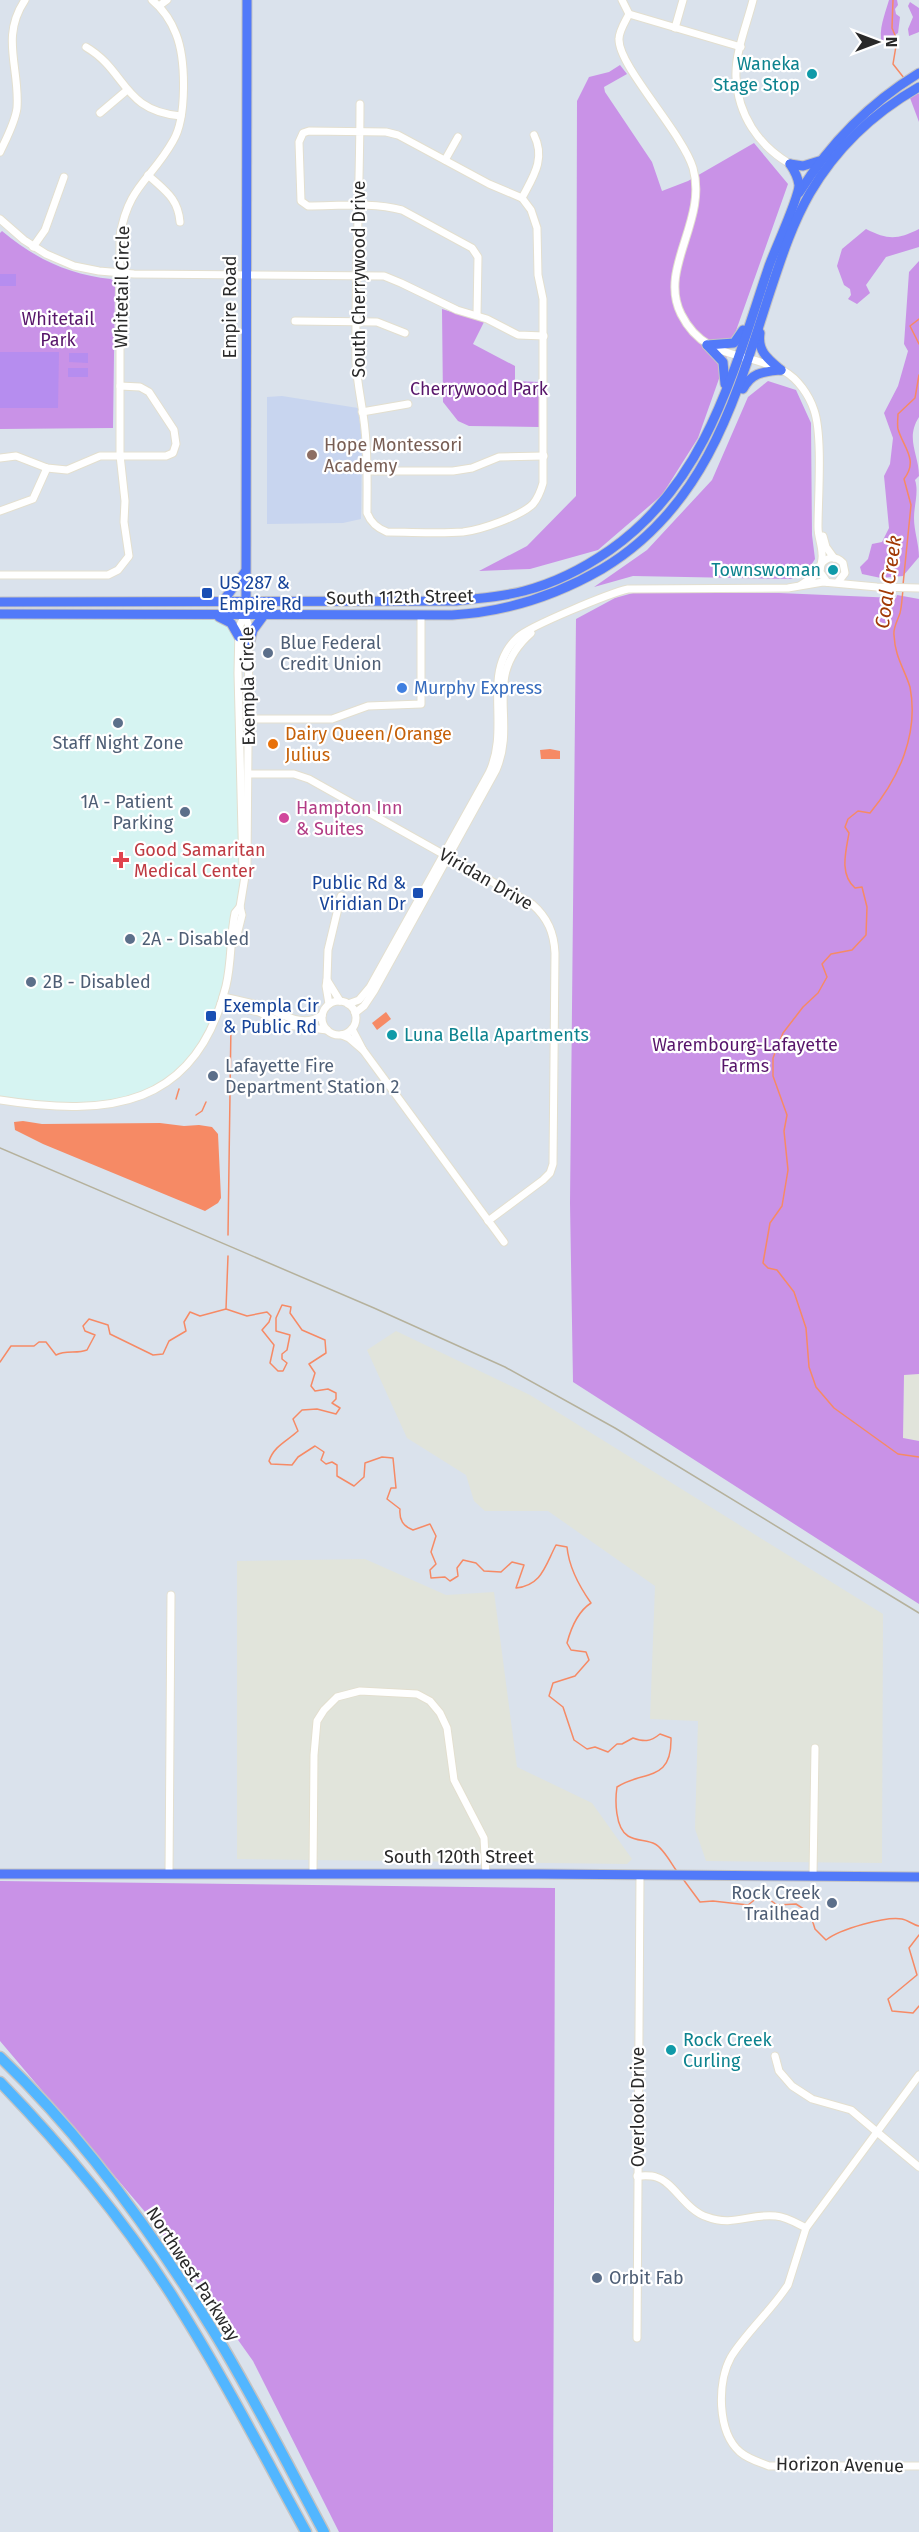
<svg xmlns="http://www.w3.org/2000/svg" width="919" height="2532" viewBox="0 0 919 2532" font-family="'Fira Sans',sans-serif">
<rect width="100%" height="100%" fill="#dae2ec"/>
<!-- industrial -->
<g fill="#e1e4db">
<path d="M396,1331L530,1395L883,1614L882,1863L706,1861L695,1829L698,1721L650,1719L655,1586L548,1511H485L474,1501L466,1475L407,1438L367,1350Z"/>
<path d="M904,1374H919V1441L903,1438Z"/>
<path d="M365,1559L446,1595L494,1592L517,1767L592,1803L632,1859L627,1864L237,1859V1561Z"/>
</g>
<!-- education -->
<path fill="#c8d5ef" d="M282,396L358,408L362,439L361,519L343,523L267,524V397Z"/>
<!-- medical -->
<path fill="#d6f4f2" d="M0,615H214L235,628L243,879L240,907L235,913L223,997L202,1047L161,1086L110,1105L0,1100Z"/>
<!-- green -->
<g fill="#c992e7">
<path d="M889,0H897L898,5L895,9L896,14L900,17L898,33L882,44C878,30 885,14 889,0Z"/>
<path d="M910,2L919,8V32L909,36L908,29L913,17L908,6Z"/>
<path d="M620,65L627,74L604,87L605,92L652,162L662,191L688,181L754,143L788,184L698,438L662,495L598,550L530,569L479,571L527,546L576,496L577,101L589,77L609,72Z"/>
<path d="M918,93L919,94V122L910,98Z"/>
<path d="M866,229C888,240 897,240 919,229V247L886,257L866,285L870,293L857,304L848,299L851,295L850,289L844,285L837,266L842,249Z"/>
<path d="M2,231C34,258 69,275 111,279L115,283L113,428L0,429V233Z"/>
<path d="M919,261V417C905,439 919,454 919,476L915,480C919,492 914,505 914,518C914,531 919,544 919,557L903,576L881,578L862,574L860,567L868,559L872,544L882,542L889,528L884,476L890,464L893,438L884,413L898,386L908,351L904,344L909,272Z"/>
<path d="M442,309L484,322L473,344L515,366V381L539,382V427L469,426L458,421L443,402Z"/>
<path d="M768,381L796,390L811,423L812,535L815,559L806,573L791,579L633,576L594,587L647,550L712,480L748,397Z"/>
<path d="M633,593H779L896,598L897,595L919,599V1374L904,1375L903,1438L919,1441V1604L573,1382L570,1203L576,619L615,598Z"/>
<path d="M0,1881L555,1888L553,2532H339L253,2361L157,2226L0,2041Z"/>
</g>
<!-- pitch -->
<g fill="#b68def">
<rect x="0" y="274" width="16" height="12"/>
<path d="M0,352H59L58,408H0Z"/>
<path d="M69,353H88V363L69,362Z"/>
<rect x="68" y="368" width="20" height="9"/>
</g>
<!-- water -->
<g fill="#f68a65">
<path d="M550,749L560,751V759H541L540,750Z"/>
<path d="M386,1012L391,1019L377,1030L372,1023Z"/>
<path d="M23,1121L42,1124L160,1123L184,1126L199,1125L212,1127L218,1134L221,1198L218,1203L205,1211L43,1144L15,1130L14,1122Z"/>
</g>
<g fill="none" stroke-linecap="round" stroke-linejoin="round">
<!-- stream -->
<g stroke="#f68a65" stroke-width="1.5">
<path d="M893,0L892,28L897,40L893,64L904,78"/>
<path d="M919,319L910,326L919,344"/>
<path d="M903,585L911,505L904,479C919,460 903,447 898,429C897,424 898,418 898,414L915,398L919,375"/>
<path d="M903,590C902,597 902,605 900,613C898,620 893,627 894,635C895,657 904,668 910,687C919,734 899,778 870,813L858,811L848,819L845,827L849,833C846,851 839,874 855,888L862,887L867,907L866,935L852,950L831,954L822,964L827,977L818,993L803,1007L783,1033L773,1058V1076L787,1115L784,1131L788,1170L782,1206L770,1223L763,1263L768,1268L777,1270L794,1292L806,1328L809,1367L816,1387L834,1408L898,1454L919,1457"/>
<path d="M176,1099L179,1089"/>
<path d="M196,1115L202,1111L206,1102"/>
<path d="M228,1235L231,1024"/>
<path d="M226,1309L228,1256"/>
<path d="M0,1362L11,1346H34L39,1342H46L56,1355C66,1350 77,1354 87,1350L95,1335L85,1331L83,1326L89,1319L108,1325L110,1334L153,1355L163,1354L169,1341L186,1331L184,1322L190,1312L200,1316L226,1309L247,1316L267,1312L271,1316L269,1322L262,1330L274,1345L270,1363L278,1371H283L287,1363L282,1359V1354L287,1350L290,1335L276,1331V1318L282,1305L291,1307L290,1313L302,1330L325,1340L326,1353L309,1364L315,1373L311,1386L315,1391L328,1389L336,1393V1399L332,1403L340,1408L336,1414L317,1409L302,1410L293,1419L298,1431C287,1441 274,1446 269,1461L271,1464L292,1465L298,1457L315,1446L324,1452L321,1460L326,1464L332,1462L337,1465V1476L354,1486L364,1477L365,1463L382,1457L393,1458L396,1488H391L387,1499L400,1509C399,1520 403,1526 413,1530L430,1524L436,1536L431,1552L436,1564L430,1570L431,1578L445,1577L450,1581L458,1576L457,1568L463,1560L476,1563L484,1571L501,1572L512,1562L524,1565L516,1588C542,1585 545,1566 556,1545L567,1547C569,1568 579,1586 591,1603C577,1612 571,1628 567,1643L571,1650L586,1652L589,1660L575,1676L553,1683L549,1696L563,1707L574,1740L587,1749L595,1747L608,1752L617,1744H622L633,1738C644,1742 650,1742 660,1734L671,1738C672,1783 643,1770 617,1787C615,1800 615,1828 628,1836C636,1841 647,1840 655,1844C663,1848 671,1863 676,1870"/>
<path d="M683,1879L700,1902L713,1901L748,1905L757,1898L766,1897L777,1905L796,1904L810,1913L815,1929L826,1940C840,1929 886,1916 902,1919C908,1920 913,1925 919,1926"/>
<path d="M919,1935L909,1948L917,1975L888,1999L892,2011L913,2013L919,2006"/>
</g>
<!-- minor casing -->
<g stroke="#e3dfcf" stroke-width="9">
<g id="minor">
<path d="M622,0L629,14L741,47"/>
<path d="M753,0C747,24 735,52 736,77C738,115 758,145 790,164"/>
<path d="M159,6L167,0"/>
<path d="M629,14C625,22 619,31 619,39C618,66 682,132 693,168C708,221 658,268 681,314C704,360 744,351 784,371C798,379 809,395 814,410C823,436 818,498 818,527C818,537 822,545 822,554C823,560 820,566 820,572L827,582"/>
<path d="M675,28L683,0"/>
<path d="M86,47C127,71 122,111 181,116"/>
<path d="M360,104C360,190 355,276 356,362C357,385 363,407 365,430C368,458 367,485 367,513C371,523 377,528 387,532C412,532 438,534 463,532C481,530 521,516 533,504C538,498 541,490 543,483V299L538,275L537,228L531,210L522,198L489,184L398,135L386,132L309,131L303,133L299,142L301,201L308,206C338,206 372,202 402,210L472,248L478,257L477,315"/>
<path d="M100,113L126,91"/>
<path d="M0,152C6,139 15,123 17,108C20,68 0,37 25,0"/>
<path d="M445,160L458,137"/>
<path d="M148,175C165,191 178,198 180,222"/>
<path d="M522,198C533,177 546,159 534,135"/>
<path d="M0,219L24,240L46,254L74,266L99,271L134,274L384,276L401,283L457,310L487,319L518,335L544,336"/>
<path d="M33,247L45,230L64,177"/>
<path d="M295,321L377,322L405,333"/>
<path d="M362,412L408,404"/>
<path d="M0,458L16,456L47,468L67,470L100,456H166L173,453L176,444L174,430L149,392L140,387L120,386"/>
<path d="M368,471H453L472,468L499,457L544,456"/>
<path d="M0,511L33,499L47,468"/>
<path d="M823,536L826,547L834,558"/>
<path d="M821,564C828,556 836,556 843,563L845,573L838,582"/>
<path d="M0,575H108L118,570L129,556L124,522L125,501L120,455V236C128,186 151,180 173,141C187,118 186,59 176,34C171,21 163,9 152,0"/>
<path d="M801,585L813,577L820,569"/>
<path d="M249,719H332L368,706L421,704V615"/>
<path d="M249,774H294L309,779L532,904C548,918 554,933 555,953L553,1164L550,1173L543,1180L488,1221"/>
<path d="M243,872L238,673L239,627L245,615"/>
<path d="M235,943L242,915L240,907L247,864L249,627L245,615"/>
<path d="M327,980L328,950L341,896"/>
<path d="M223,997C237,1000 251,1003 264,1007C283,1014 303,1029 322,1015"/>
<circle cx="339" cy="1018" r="17"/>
<path d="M221,1003L259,1012L287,1025L327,1030"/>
<path d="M329,1004L326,986L327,980L340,1001"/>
<path d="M348,1004L359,1000L370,987L489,773C503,744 496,713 498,682C499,665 505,649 518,637C530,626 610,593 628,589L788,588L823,582L877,587L919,588"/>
<path d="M355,1013L364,1006L374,991L496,770C518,720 481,677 531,633"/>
<path d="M352,1029L363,1050"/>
<path d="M342,1035L349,1038L363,1050L504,1242"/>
<path d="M0,1100C108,1117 196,1108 226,986C232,961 230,937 235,913L240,907"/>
<path d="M313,1873L314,1755L317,1721L324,1710L337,1697L360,1691L417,1694L430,1701L440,1713L447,1728L454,1780L484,1838L486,1874"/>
<path d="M169,1874L171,1595"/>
<path d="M813,1876L815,1748"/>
<path d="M775,2056L779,2071L792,2086L812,2099L851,2110L877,2132L919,2075"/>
<path d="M919,2167L877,2132L806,2228L788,2285L783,2292C768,2313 743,2337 731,2357C717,2382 717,2432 740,2452C748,2459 759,2462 769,2466H919"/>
<path d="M637,2176C643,2176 650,2175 656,2177C674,2182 685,2210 707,2217C733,2227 751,2213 776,2216C787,2217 796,2223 806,2228"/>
<path d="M637,2338L640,1875"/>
</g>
</g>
<!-- major casing -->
<g stroke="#c3c3c3" stroke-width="11">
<g id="major">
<path d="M790,164L803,166L819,161"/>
<path d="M799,193C830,143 868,104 919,73"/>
<path d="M760,333C757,351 768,359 781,370"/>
<path d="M707,345L734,343L743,330"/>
<path d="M707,345L723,362L725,384"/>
<path d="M743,389C752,372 763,372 781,370"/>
<path d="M223,601L245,572"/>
<path d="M0,602L456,601C479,598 502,597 524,591C555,583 584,568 610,550C707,482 733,372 769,266C775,249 799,198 799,185C798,177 794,170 790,164"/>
<path d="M246,604L247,0"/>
<path d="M0,614L452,615C506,612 555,596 602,569C704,508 734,404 768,298C780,262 791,226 810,193C837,147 873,113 919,87"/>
<path d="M219,617L231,623L239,637"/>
<path d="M249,646L253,630L264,615"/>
<path d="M0,1874H538L919,1877"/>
</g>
</g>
<!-- highway casing -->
<g stroke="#c3c3c3" stroke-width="13">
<g id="highway">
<path d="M0,2057C85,2138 156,2237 217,2337C255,2400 289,2467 324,2532"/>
<path d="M0,2082C63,2147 122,2218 171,2294C220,2371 262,2452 306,2532"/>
</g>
</g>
<!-- minor -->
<use href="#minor" stroke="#fff" stroke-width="7"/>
<!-- major -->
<use href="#major" stroke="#527af9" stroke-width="9"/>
<!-- highway -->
<use href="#highway" stroke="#52b6ff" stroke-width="10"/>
<!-- rail -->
<path stroke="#b5b19c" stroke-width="1.5" d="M0,1148L374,1308L505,1367L615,1428L919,1613"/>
</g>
<!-- markers -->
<g fill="#0f9aa8" stroke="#fff" stroke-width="2">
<circle cx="812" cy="74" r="6"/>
<circle cx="833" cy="570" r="6"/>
<circle cx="392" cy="1035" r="6"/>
<circle cx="671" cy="2050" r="6"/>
</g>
<circle fill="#8d6e63" stroke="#fff" stroke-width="2" cx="312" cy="455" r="6"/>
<g fill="#1a4fb4" stroke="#fff" stroke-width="2">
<rect x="201" y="587" width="12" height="12" rx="3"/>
<rect x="412" y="887" width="12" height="12" rx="3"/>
<rect x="205" y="1010" width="12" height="12" rx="3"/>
</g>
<g fill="#5c6f8a" stroke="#fff" stroke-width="2">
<circle cx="268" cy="653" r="6"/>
<circle cx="118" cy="723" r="6"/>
<circle cx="185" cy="812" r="6"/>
<circle cx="130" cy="939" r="6"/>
<circle cx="31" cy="982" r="6"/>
<circle cx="213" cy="1076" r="6"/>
<circle cx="832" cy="1903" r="6"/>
<circle cx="597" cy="2278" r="6"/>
</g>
<circle fill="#3f7fe0" stroke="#fff" stroke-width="2" cx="402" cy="688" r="6"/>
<circle fill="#e8710a" stroke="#fff" stroke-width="2" cx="273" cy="744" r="6"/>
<circle fill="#d1479c" stroke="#fff" stroke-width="2" cx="284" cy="818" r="6"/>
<path fill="#e0444e" stroke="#fff" stroke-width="2" d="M118 851h6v6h6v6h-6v6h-6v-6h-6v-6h6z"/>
<g text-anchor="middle" stroke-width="4.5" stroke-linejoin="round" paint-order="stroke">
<!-- culture labels -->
<g font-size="18" fill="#0d838f" stroke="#fff" text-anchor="end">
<text x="800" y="70">Waneka<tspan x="800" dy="21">Stage Stop</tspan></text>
<text x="821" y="576">Townswoman</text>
<text x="404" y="1041" text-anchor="start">Luna Bella Apartments</text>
<text x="683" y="2046" text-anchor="start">Rock Creek<tspan x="683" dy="21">Curling</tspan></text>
</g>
<!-- street labels -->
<g font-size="18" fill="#292929" stroke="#fff">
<text transform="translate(359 279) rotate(-90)" y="6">South Cherrywood Drive</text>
<text transform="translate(122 287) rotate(-89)" y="6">Whitetail Circle</text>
<text transform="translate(230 307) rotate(-90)" y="6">Empire Road</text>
<text transform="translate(400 597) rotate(-1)" y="6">South 112th Street</text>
<text transform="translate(248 686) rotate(-91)" y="6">Exempla Circle</text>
<text transform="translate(486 879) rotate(30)" y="6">Viridan Drive</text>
<text x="459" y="1863">South 120th Street</text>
<text transform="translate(638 2107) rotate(-90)" y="6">Overlook Drive</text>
<text transform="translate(193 2274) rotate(57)" y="6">Northwest Parkway</text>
<text transform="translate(840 2465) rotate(1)" y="6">Horizon Avenue</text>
</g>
<!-- park labels -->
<g font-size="18" fill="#57156a" stroke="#fff">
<text x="58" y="325">Whitetail<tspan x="58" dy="21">Park</tspan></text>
<text x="479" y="395">Cherrywood Park</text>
<text x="745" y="1051">Warembourg-Lafayette<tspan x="745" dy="21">Farms</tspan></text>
</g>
<!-- education labels -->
<g font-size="18" fill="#785e54" stroke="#fff" text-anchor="start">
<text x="324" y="451">Hope Montessori<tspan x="324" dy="21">Academy</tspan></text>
</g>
<!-- transit labels -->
<g font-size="18" fill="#164399" stroke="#fff" text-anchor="start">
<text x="219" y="589">US 287 &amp;<tspan x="219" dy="21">Empire Rd</tspan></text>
<text x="406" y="889" text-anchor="end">Public Rd &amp;<tspan x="406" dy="21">Viridian Dr</tspan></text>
<text x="223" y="1012">Exempla Cir<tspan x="223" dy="21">&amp; Public Rd</tspan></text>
</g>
<!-- service labels -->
<g font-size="18" fill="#4e5e75" stroke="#fff" text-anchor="start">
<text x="280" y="649">Blue Federal<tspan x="280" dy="21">Credit Union</tspan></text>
<text x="118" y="749" text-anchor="middle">Staff Night Zone</text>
<text x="173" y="808" text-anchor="end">1A - Patient<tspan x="173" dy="21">Parking</tspan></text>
<text x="142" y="945">2A - Disabled</text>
<text x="43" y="988">2B - Disabled</text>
<text x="225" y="1072">Lafayette Fire<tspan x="225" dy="21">Department Station 2</tspan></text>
<text x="820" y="1899" text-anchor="end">Rock Creek<tspan x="820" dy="21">Trailhead</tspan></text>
<text x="609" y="2284">Orbit Fab</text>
</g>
<!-- shop labels -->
<g font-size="18" fill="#366cbe" stroke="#fff" text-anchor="start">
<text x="414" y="694">Murphy Express</text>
</g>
<!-- food labels -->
<g font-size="18" fill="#c56008" stroke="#fff" text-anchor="start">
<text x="285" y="740">Dairy Queen/Orange<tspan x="285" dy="21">Julius</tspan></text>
</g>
<!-- hotel labels -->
<g font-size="18" fill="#b23c85" stroke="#fff" text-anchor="start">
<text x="296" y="814">Hampton Inn<tspan x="296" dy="21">&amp; Suites</tspan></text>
</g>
<!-- health labels -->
<g font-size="18" fill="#be3a42" stroke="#fff" text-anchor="start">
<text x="134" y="856">Good Samaritan<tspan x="134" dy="21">Medical Center</tspan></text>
</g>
<!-- water labels -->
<g font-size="20" font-style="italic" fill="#a13905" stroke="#fff">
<text transform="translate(888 582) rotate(-82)" y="7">Coal Creek</text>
</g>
</g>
<!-- north arrow -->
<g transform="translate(877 42) rotate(90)" stroke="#ffffff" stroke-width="4.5" paint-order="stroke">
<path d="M0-4.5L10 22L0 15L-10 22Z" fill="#292929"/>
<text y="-9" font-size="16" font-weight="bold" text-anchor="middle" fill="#292929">N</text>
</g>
</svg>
